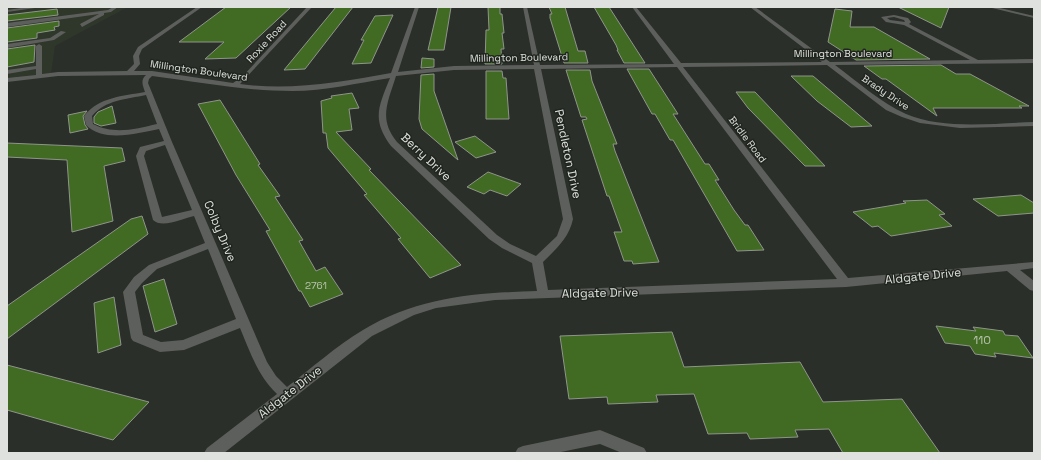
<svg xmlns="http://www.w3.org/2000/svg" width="1041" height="460" viewBox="0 0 1041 460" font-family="'Space Grotesk',sans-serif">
<rect width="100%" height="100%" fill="#2b2f29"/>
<!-- built -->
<path fill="#2f362a" d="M7,7H128L55,46L51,74L7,80Z"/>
<!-- building -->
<g fill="#416a23" stroke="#8f948c">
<path d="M226,7H291L236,58L205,59L224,42H179Z"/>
<path d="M336,7H353L305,69L284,70Z"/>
<path d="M438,7H451L444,50H428Z"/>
<path d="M488,7H500V14H502L504,33H502L504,49H501L502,64H485L486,30H489Z"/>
<path d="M549,7H565L578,51H585L588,63H564L550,18V14H552Z"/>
<path d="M594,7H609L645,63H624L617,50H618L616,45Z"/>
<path d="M898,7H949L941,28Z"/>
<path d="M57,9L58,15L7,21V15Z"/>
<path d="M835,9L852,11L850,27H874L930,59L856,60L828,42Z"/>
<path d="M393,15L371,63L352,64L364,40H361L375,16Z"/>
<path d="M59,21V26L54,27L55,30L37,33V38L7,42V28Z"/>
<path d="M35,45L34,62L7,67V49Z"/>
<path d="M422,58L434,59V67L421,68Z"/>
<path d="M941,65L956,74H970L1029,106H1019L1022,108H933L937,116L886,79H882L864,66Z"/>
<path d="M627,69H649L678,114H673L705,164H709L719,180H715L734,210L745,225H748L764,250L737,251L673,140H670L655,114H652Z"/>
<path d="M566,70H590L592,81L617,144H613L615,151L659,262L633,264L632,261H624L614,232H622L609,196H607L582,120L587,119L586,117H581Z"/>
<path d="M486,71H502L503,78H506L509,119H486Z"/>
<path d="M434,74V91L458,160L422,129L419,119L421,75Z"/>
<path d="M791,76H813L872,126L851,127L817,101Z"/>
<path d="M736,92H755L825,166H805L748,108Z"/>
<path d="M352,93L359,108L349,109L352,130L336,132L371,169L369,170L461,265L430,278L398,239L401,238L364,195L367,194L328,148L326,133H323L321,101L332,98L331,96Z"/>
<path d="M220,100L260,164L258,165L280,196L275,197L303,240L299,241L316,271L325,267L343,294L310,307L301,291H299L266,231L270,230L236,175L198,104Z"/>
<path d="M112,106L116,123L101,126L94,123V117L98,112Z"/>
<path d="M87,111L83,116L85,125L88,129L70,133L68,115Z"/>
<path d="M475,136L496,152L476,158L455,142Z"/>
<path d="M7,143L122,148L125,161L104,166L113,221L72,232L67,160L7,157Z"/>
<path d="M488,172L521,184L507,196L490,190L484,194L467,187Z"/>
<path d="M1021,195L1034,203V213L998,216L973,199Z"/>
<path d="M927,200L945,214L939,215L952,226L891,236L878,226L872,227L853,212L906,203L903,201Z"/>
<path d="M142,216L148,234L7,339V306L131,219Z"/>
<path d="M164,279L177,324L155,332L143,286Z"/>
<path d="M114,297L121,345L98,353L94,303Z"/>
<path d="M936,326L976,331L973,327L1003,331L1005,335L1018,336L1033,358L994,353L996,357L975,354L970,346L945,343Z"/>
<path d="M672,332L684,367L800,362L823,402L902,399L940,453H843L829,429L795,430L798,437L750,439L747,433L708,434L694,394L656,395L658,402L608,404L607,397L569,399L560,336Z"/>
<path d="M7,365L53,377L149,402L113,440L7,410Z"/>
</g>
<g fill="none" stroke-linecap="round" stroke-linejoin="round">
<!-- minor -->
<g fill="#5d5f5c" fill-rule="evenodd">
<path d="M28,7H42L7,12V10Z"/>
<path d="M113,7H118L111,12L104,13V15L82,27L80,24L99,14L7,27V23L108,10Z"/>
<path d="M197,7H202L142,49L139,56L140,64L134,71H152L233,83L242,77L307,7H312L240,84C291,91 341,82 391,73L415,7H419L398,72L454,66L534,65L523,7H527L540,65L674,64L632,7H636L681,63L822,62L750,7H755L830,62L970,60L904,25L886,22L881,17L894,15L908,18L911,22L909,24L978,60L1034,59V63L835,65C858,82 880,102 906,114C943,130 995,123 1034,122V126L960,128L920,123L902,117L886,110L827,65L683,67L848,278L1034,262V268L1020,270L1034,281V291L1030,290L1007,271L846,287L495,300L436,308L414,315L372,336L224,453H204L207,448L277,394C258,376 250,352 240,328L184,350L160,352L133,341L131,338L123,292L134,277L149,265L205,243L194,216C184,218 162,229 153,220L136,156L140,147L164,141L159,129C138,133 104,143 86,125L84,116C99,97 123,96 145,92C143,86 140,80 146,75L58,76L7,82V78L36,75V69L7,74V70L36,66V46L39,44L42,46V74L58,72L127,71L134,64L133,56L138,47ZM894,17L904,20L905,22L890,20L887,18ZM677,67L837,279L548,290L543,262C556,249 569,238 573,219L541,69ZM534,69L563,219L557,236L536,256L510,244L497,235L397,142C378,119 388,102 396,76L454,70ZM152,76C199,82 245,91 292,91C325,91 357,83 390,78C379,106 371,119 391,146L489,239L502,248L532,263L537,291C474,293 418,297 363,330C336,346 312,368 287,387L276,376L267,362L172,142L148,83L149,79ZM146,95L157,124C136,129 114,135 93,124L92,116C105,100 127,99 146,95ZM165,145L192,210L162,217L144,156L146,151ZM208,249L236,319L183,340L161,342L143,335L135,292L142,283L157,269Z"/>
<path d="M988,7H996L1034,16V18Z"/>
<path d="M61,31L66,32L54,40L7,48V44L50,38Z"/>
<path d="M600,430L644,448L647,453H622L600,444L556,453H515L518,448L523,446Z"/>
</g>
</g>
<g text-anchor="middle" stroke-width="3" stroke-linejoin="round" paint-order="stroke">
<!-- far-street labels -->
<g font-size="10" fill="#dee1dd" stroke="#21251f">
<text transform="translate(266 41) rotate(-47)" y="4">Roxie Road</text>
<text x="843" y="57">Millington Boulevard</text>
<text transform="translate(519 57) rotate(-1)" y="4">Millington Boulevard</text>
<text transform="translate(199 70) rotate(8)" y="4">Millington Boulevard</text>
<text transform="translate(886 92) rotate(34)" y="4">Brady Drive</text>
<text transform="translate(748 139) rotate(53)" y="4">Bridle Road</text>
</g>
<!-- number labels -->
<g font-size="10" fill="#b7c3ae">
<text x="316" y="289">2761</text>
</g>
<!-- street labels -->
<g font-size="12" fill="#dee1dd" stroke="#21251f">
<text transform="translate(568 154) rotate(78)" y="4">Pendleton Drive</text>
<text transform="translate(426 157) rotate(43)" y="4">Berry Drive</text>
<text transform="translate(220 231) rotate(67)" y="4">Colby Drive</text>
<text transform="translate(923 276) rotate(-6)" y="4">Aldgate Drive</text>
<text transform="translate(600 293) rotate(-1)" y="4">Aldgate Drive</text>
<text transform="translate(290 392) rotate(-38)" y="4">Aldgate Drive</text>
</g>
<!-- near-number labels -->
<g font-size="12" fill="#b7c3ae">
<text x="982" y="344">110</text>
</g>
</g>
<!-- border -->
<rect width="1041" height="460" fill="none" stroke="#dee1dd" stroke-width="16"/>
</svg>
